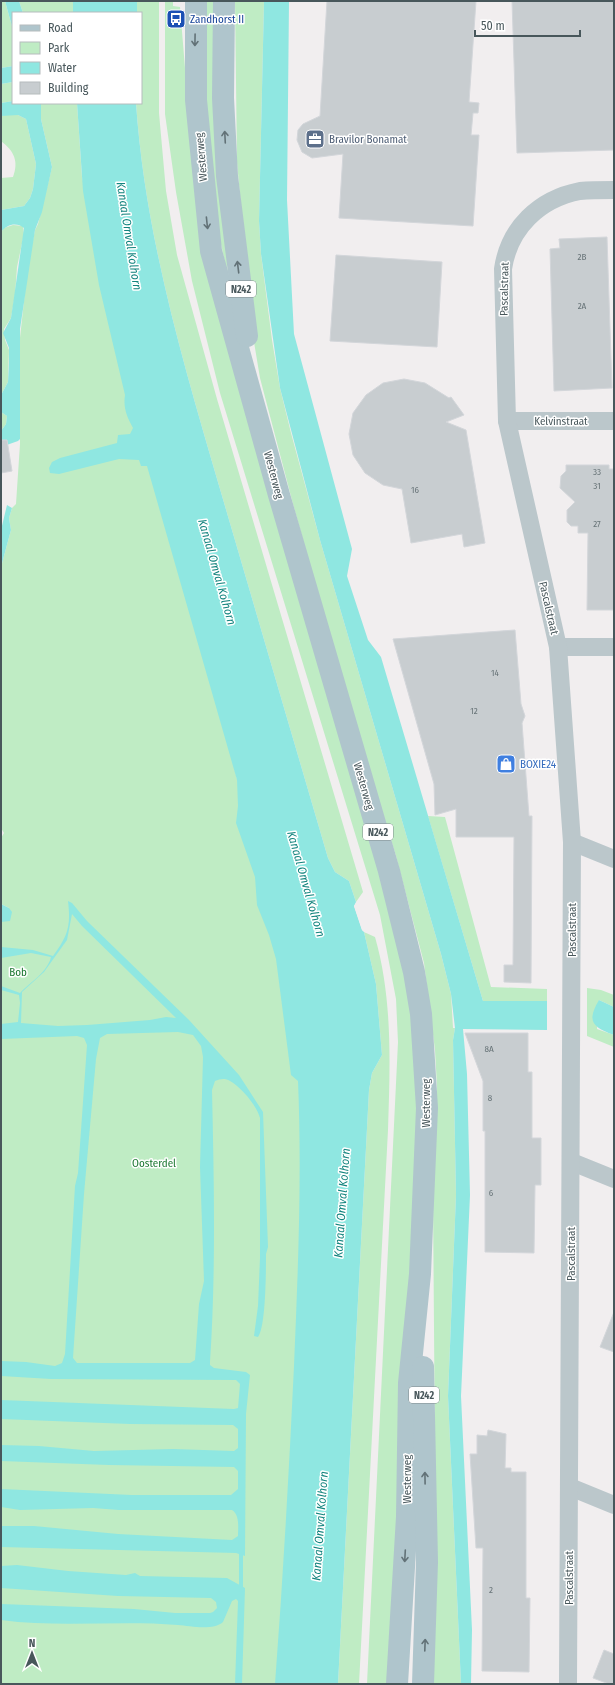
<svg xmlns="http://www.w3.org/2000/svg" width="615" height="1685" viewBox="0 0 615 1685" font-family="'Fira Sans Condensed',sans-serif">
<rect width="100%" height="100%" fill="#f1eeef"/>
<!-- green -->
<g fill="#bfecc4">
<path d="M1,1H5L13,30V66L1,68Z"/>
<path d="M19,1H73V13H23Z"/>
<path d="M137,1H159V113L166,191L177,255L217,399L363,892L356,902L349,881L335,872L328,858C292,735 256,612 220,489C183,362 145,235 136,103H141V13H137Z"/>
<path d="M165,1H173V6L180,7L195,190L397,930L416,1028L417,1141L388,1684H367L398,1042L396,999L380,915L220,393L192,281L176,192L165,114Z"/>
<path d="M205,1H213L228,276L217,226L206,134Z"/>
<path d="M235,1H264L259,221L261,254L272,340L280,388L291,433L320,540L441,954L451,994L453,1028H455L453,1040L456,1195L448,1396L461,1684H433L435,1458L433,1197L437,1086L435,1050L424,963L396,856L345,690L293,504L260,378L252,330L237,162Z"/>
<path d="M13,82V101L1,103V84Z"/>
<path d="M41,103H77L82,177L254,845L285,979L308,1139L281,1684H1V913L9,908L1,904V838L4,833L1,828V567L11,530L9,518L12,508L16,504L20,444L19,347L28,264L35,230L38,224L52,167L41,119Z"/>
<path d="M8,114L18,115L26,119L36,164L33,189L30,198L24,206L1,210V178L13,177C19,161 14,151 1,141V116Z"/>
<path d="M13,225L23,226L24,234L17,267L15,295L11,318L4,329L5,340L9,350L8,382L1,395V232L4,228Z"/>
<path d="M1,412L7,416L6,424L1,431Z"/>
<path d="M428,816L445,817L491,987L547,989V1001H483Z"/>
<path d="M364,932L375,937C393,1000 390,1066 388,1130L359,1684H338L369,1090L372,1073L382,1055L376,984Z"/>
<path d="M587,988L601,990L614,995V1007L599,1000L597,1029L614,1035V1047L587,1036Z"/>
</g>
<!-- water -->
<g fill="#8fe7e1" fill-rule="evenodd">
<path d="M5,1H19L23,13H13V30Z"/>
<rect x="73" y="1" width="64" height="12"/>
<path d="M264,1H289L287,200L294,334L352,549L347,576L368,640L381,657L483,1001H547V1030L463,1029L467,1074L470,1195L461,1396L472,1630L471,1684H461L448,1396L456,1195L453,1040L455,1028L451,994L441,954L320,540L280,388L261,254L259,221Z"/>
<path d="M13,66V82L1,84V68Z"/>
<path d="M13,101V103H41V119L52,167L42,212L35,230L20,329V439L18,441L1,447V431L6,424L7,416L1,412V395L8,382L9,363V348L3,333L11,318L24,228C17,222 7,224 1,232V210L24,206L30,198L33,189L36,164L26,119L18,115L1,116V103Z"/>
<path d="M77,103H136C145,235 183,362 220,489C256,612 292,735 328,858L335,872L349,881L356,902L354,906L362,930L364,932L376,984L382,1055L372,1073L369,1090L338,1684H275C283,1578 289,1472 294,1366C298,1271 302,1176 298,1081L291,1075L276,959L269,935L257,905L255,877L236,823L238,806L237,780L147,466H141L139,460L119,459L59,474L50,473L49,468L52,462L60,458L117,443L118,435L130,434L133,428C127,417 123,408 125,395L99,285L83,191Z"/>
<path d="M7,505L12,508L9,518L11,530L1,567V530Z"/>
<path d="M68,901L72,903L87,921L189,1020L239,1075L263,1112L268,1247L266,1254C266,1269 266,1327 258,1337L254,1336L258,1306L260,1258V1118C257,1106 241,1087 230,1081C225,1078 220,1079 215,1081L212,1090C214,1181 216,1272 210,1362V1365L214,1368L246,1372L250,1375L246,1414L245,1556L236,1553L1,1547V1526H34L118,1534L232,1540L238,1536C238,1528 240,1515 232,1510H119L93,1508L20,1510L1,1507V1489L132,1495H231L238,1489V1471L234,1467L109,1465L1,1461V1445L39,1446L94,1451L173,1449L234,1451L238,1448V1429L233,1425L130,1424L1,1419V1400L234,1409L238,1408L240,1384L236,1380L51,1379L1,1376V1361L26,1362L55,1366L62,1363L65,1354L75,1186L78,1173L87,1045L84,1038L77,1036L1,1039V1024L18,1022L20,1003L19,995L1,990V986L20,993C30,982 47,973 51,957L31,953L1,958V947L33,950L53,956C68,936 71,926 68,901ZM72,914L82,926L176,1018L166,1017L150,1020L87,1025L58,1026L21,1023L22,992L44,972L67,940ZM178,1032L193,1035L201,1046L203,1057L200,1167L204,1281L199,1304L195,1360L190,1363H77L73,1358L84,1194L96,1059L100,1038L107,1034Z"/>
<path d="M1,904L9,908L12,912L10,921L1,922Z"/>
<path d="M599,1000L614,1007V1035C593,1027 586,1022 599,1000Z"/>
<path d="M17,1565L68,1571L126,1575L135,1573L140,1576L227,1578L245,1588L242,1684H235L238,1601L236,1599L232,1601L223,1622C213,1631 190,1626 178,1625C119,1620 60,1628 1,1620V1604L134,1609L175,1613H210L213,1612L217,1608L216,1602L211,1598L118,1596L1,1588V1566Z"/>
</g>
<!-- pier -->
<path fill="#f1eeef" d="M358,900L357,906L363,929L366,933L362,930L354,906Z"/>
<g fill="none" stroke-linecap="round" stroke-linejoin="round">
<!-- stream -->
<path stroke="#8fe7e1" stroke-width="4" d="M241,1590V1551"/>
</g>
<!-- building -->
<g fill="#c8cdd0" stroke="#d3d6da">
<path d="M327,1H476L469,102L479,103L478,113H473L471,135H479L473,226L339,218L343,154L312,158L302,152L297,140L298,130L303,124L320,116Z"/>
<path d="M512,1H614V150L517,153Z"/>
<path d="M607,237L612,388L554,391L550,249L560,248L559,239Z"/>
<path d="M336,255L442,262L437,347L330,341Z"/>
<path d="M404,379L425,383L449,398L451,397L464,415L446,422L466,430L485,543L464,547L462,534L411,543L402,489L383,485L365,473L353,455L349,434L353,413L366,395L383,383Z"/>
<path d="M1,440H7L12,471L1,473Z"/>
<path d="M566,465H609V469H614V610H587L588,533H578V526H571L567,522V510L575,502L560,488L561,476L566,471Z"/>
<path d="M515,630L521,704L525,716L522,723L529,816H532L531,983L504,982V965H513L514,837H456V809L435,815L434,784L393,639Z"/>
<path d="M465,1033H528V1072H532V1138H541V1185H535L534,1253L485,1252V1131H483V1081Z"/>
<path d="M614,1312V1352L600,1347Z"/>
<path d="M488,1430L506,1434L505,1468H511V1472H526V1598H530L529,1672L482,1671L483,1548H476L470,1454H477V1435L487,1436Z"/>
<path d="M604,1650L614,1654V1684H609L593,1678Z"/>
</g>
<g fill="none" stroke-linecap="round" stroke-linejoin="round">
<!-- minor -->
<g stroke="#bbc7cb" stroke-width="18">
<path d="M507,421H614"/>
<path d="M558,647H614"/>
<path d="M572,842L614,859"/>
<path d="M572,1162L614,1179"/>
<path d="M570,1487L614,1505"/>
<path d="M568,1684L572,842L558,647L507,421L503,269C509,228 539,199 580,191C591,190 603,190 614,190"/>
</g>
<!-- major -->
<g stroke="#afc5cc" stroke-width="22">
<path d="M196,1V100L211,251L279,495L389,871L414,972L421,1014L427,1108L420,1274L409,1383L407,1517L397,1684"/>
<path d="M224,1L223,98L227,176L247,336"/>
<path d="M423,1367L427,1562L423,1684"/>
</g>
</g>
<!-- one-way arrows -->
<defs><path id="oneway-shaft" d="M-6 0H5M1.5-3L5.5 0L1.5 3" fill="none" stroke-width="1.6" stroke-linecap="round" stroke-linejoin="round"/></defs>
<g stroke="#627277">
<use href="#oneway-shaft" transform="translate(195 40) rotate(91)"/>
<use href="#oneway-shaft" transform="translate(225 137) rotate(-93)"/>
<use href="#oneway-shaft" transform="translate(207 223) rotate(84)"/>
<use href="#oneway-shaft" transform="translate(238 267) rotate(-97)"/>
<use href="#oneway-shaft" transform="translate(425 1478) rotate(-91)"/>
<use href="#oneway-shaft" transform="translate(405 1556) rotate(93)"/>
<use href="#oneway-shaft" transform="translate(425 1645) rotate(-88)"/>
</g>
<!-- icons -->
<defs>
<g id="bus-square" transform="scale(1)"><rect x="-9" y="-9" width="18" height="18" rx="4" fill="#1a4fb4" stroke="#fff"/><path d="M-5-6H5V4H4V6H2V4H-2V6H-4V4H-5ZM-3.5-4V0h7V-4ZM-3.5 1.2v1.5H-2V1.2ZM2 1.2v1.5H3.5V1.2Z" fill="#fff"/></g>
<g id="office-square" transform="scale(1)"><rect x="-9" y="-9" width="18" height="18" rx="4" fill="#5c6f8a" stroke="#fff"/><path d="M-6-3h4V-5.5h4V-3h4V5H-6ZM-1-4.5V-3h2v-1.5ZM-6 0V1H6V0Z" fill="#fff"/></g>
<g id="shop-square" transform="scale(1)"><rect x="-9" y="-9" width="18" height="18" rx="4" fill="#3f7fe0" stroke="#fff"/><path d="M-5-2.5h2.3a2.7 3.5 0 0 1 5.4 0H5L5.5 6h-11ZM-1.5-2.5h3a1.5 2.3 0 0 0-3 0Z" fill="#fff"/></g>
</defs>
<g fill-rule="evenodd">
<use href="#bus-square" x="176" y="19"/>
<use href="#office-square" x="315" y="139"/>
<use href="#shop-square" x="506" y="764"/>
</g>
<g text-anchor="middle" stroke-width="3" stroke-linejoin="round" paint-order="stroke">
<!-- number labels -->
<g font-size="9" fill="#687478">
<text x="582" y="260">2B</text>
<text x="582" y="309">2A</text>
<text x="597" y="475">33</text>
<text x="597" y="489">31</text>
<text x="415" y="493">16</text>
<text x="597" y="527">27</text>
<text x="495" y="676">14</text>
<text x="474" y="714">12</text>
<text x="489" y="1052">8A</text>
<text x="490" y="1101">8</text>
<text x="491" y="1196">6</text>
<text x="491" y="1593">2</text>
</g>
<!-- shield labels -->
<g fill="#fff" stroke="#7f898c" stroke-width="1">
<rect x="226" y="281" width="30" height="16" rx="3"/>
<rect x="363" y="824" width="30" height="16" rx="3"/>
<rect x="409" y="1387" width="30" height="16" rx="3"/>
</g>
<g font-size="10" font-weight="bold" fill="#48575b">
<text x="241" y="293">N242</text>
<text x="378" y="836">N242</text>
<text x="424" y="1399">N242</text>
</g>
<!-- transit labels -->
<g font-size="11" fill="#164399" stroke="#fff" text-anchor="start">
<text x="190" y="23">Zandhorst II</text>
</g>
<!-- service labels -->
<g font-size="11" fill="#4e5e75" stroke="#fff" text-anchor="start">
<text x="329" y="143">Bravilor Bonamat</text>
</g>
<!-- street labels -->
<g font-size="11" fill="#48575b" stroke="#fff">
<text transform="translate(201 157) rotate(-95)" y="4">Westerweg</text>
<text transform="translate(504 289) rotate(-89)" y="4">Pascalstraat</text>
<text x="561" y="425">Kelvinstraat</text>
<text transform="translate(274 475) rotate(75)" y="4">Westerweg</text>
<text transform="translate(549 608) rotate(77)" y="4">Pascalstraat</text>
<text transform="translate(364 786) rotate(74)" y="4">Westerweg</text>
<text transform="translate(572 930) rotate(-90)" y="4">Pascalstraat</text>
<text transform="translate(426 1103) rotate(-90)" y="4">Westerweg</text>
<text transform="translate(571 1254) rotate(-90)" y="4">Pascalstraat</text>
<text transform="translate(407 1479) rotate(-90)" y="4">Westerweg</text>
<text transform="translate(569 1578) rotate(-90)" y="4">Pascalstraat</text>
</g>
<!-- shop labels -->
<g font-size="11" fill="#366cbe" stroke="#fff" text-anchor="start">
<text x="520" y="768">BOXIE24</text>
</g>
<!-- park labels -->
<g font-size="11" fill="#1c7832" stroke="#fff">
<text x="18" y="976">Bob</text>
<text x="154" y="1167">Oosterdel</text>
</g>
<!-- water labels -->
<g font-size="12" font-style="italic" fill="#13847e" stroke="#fff">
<text transform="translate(129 236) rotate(81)" y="4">Kanaal Omval Kolhorn</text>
<text transform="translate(217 572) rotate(74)" y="4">Kanaal Omval Kolhorn</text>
<text transform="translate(306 884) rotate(74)" y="4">Kanaal Omval Kolhorn</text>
<text transform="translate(342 1203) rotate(-86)" y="4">Kanaal Omval Kolhorn</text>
<text transform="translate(320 1526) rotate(-86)" y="4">Kanaal Omval Kolhorn</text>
</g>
</g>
<!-- border -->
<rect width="615" height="1685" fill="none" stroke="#48575b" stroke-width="4"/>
<!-- legend -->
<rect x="12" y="12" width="130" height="92" fill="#ffffff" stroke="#b6bcbd"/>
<rect x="20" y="25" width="20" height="6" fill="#afc5cc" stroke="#b6bcbd"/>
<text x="48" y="32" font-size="12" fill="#48575b">Road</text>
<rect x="20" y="42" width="20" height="12" fill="#bfecc4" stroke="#b6bcbd"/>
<text x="48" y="52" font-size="12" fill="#48575b">Park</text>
<rect x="20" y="62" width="20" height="12" fill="#8fe7e1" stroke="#b6bcbd"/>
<text x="48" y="72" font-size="12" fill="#48575b">Water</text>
<rect x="20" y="82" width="20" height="12" fill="#c8cdd0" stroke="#b6bcbd"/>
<text x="48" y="92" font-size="12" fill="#48575b">Building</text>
<!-- north arrow -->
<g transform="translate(32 1653)" stroke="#ffffff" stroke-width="3" paint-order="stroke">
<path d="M0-3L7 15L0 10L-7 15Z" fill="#48575b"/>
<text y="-6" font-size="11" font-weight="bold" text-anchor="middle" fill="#48575b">N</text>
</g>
<!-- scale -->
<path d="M475 30v6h105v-6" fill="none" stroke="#48575b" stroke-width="2"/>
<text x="481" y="30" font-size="12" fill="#48575b" stroke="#ffffff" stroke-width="3" paint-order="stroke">50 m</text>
</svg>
